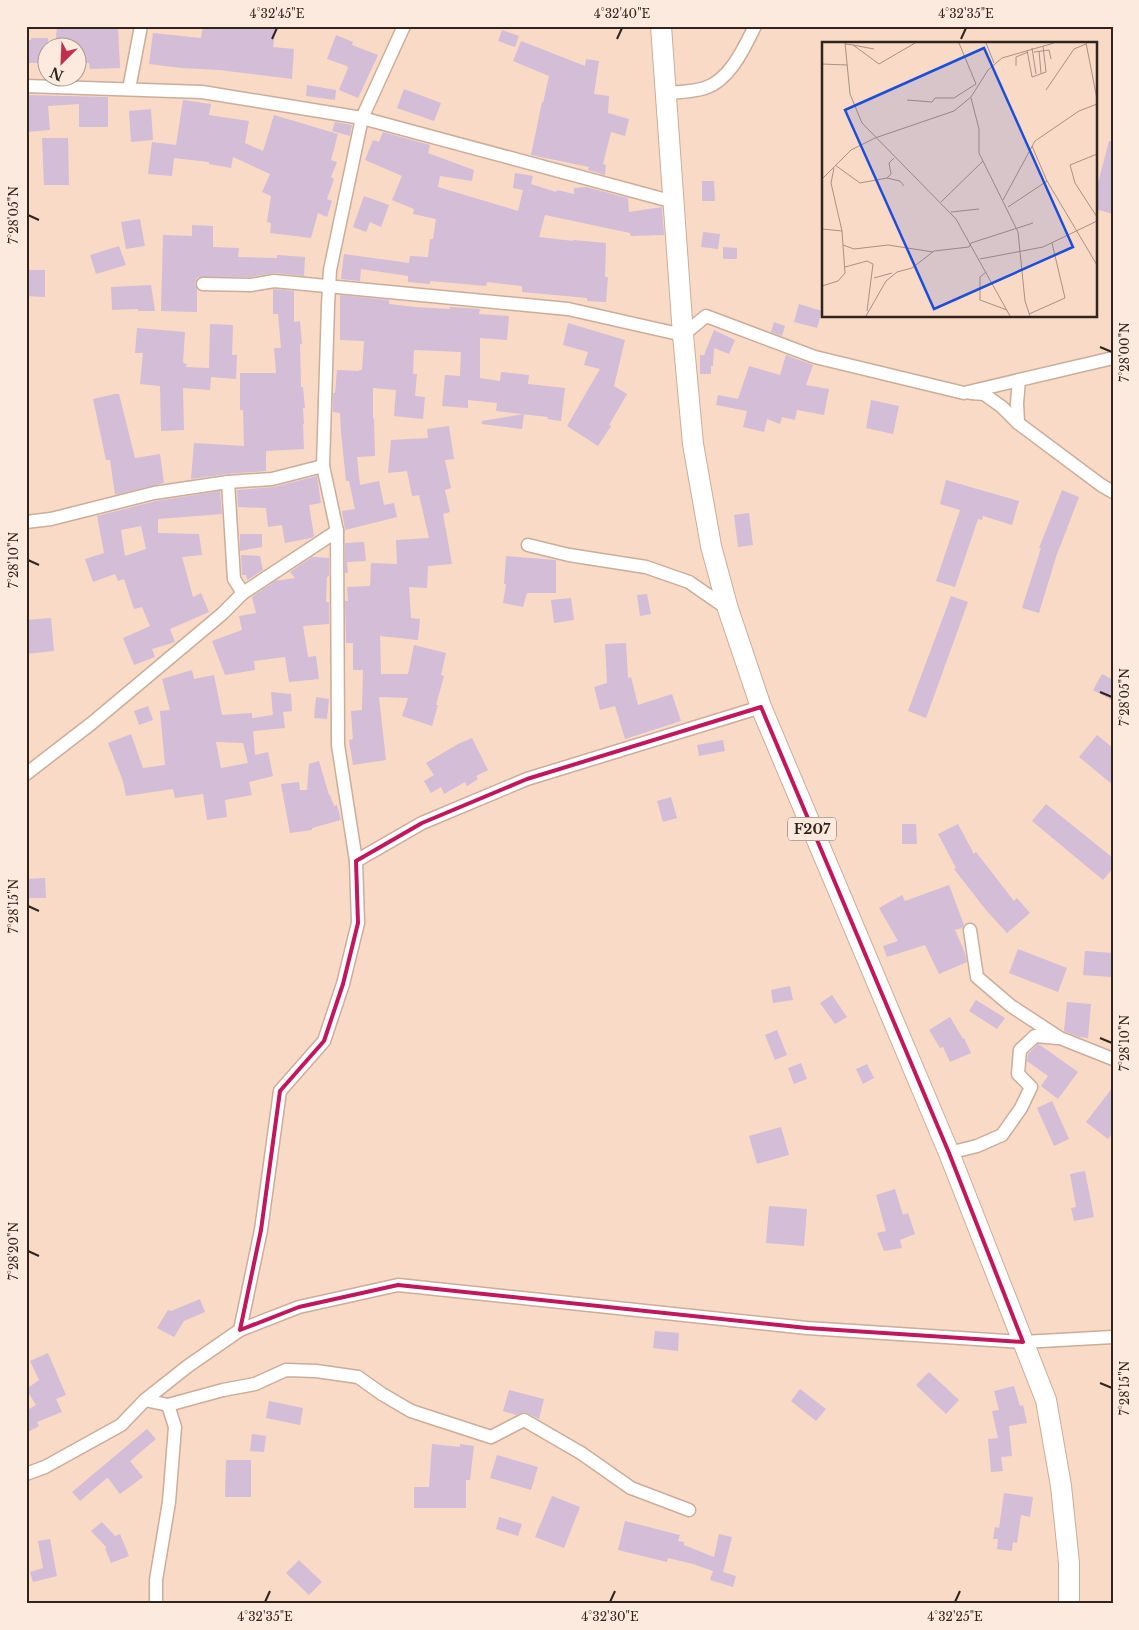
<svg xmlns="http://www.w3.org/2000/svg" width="1139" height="1630" viewBox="0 0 1139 1630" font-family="'Libre Baskerville',serif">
<rect width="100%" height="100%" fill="#f9dac7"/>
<!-- building -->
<g fill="#d3bdd7" fill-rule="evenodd">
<path d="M57,26H118L120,68L90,69L89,63H78V48H55Z"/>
<path d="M203,26H276L273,47L294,49L292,79L219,70L181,68L149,64L153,33L201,38Z"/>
<path d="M502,30L519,36L515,47L498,41Z"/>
<path d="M336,35L353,42L352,45L378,55L358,98L339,90L348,68L347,66L327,59Z"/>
<path d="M31,38H48V63H26V40H31Z"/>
<path d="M521,41L585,66L586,59L599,61L594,94L609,96L608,113L629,119L625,136L611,132L603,164L606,165L605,175L588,170L589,167L531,155L542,102L543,103L549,76L513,61Z"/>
<path d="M307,85L336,90L335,100L306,96Z"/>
<path d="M404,89L441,103L434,121L397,108Z"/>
<path d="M26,95L108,97V127H79V104L48,106L50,130L26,132Z"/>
<path d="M183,100L211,104L209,115L249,121L245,143L263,151L274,115L338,134L331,160L337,162L331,177L334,179L327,199L332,201L327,217L318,213L311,238L270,233L271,223L267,222L271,196L262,192L270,174L233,157L231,168L209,164V162L174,158L172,176L148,174L152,142L176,145Z"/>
<path d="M151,109L153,140L131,142L129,111Z"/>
<path d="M335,122L352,125L350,136L332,131Z"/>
<path d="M383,132L430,145L428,153L474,170L472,181L440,176L438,187L518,211L523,190L513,188L515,173L533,176L531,184L556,192L557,190L574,194V188L586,187L628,198L629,212L662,207L664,235L631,236L630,233L545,215L539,237L573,241V240L606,243L605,277H608L606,302L587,301V298L522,292V286L487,282L486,286L430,281V284L408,282V276L361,269L360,281L341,279L344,254L409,263L410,256L428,257L430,239H433L436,219L413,214L414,209L392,200L402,176L365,160L373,140L379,142Z"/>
<path d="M42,138H68L69,185H44Z"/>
<path d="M1109,141H1113V214L1095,209V187H1097Z"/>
<path d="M702,181H714L715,201H702Z"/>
<path d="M364,196L389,205L381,227L370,222L366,232L353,227Z"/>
<path d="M140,219L145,246L126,249L121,222Z"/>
<path d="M192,225L213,226V247L239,248L238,257L277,258V255L305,257L304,276L275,273L250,277H200L197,278L195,283L197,289V312L161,311L163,235L192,236Z"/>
<path d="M703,232L720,234L718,249L701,247Z"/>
<path d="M119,246L126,265L96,274L90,255Z"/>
<path d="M723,247L737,248V259H723Z"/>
<path d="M26,270H45V297L26,296Z"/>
<path d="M151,285L155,311H138V309L112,310L111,287Z"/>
<path d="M273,289L294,291V322L300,321L302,344H300L301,387H303L305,408H303L304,424H303L304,449L266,451V471L227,474L191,479L194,443L244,446L243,410H240V373H276L274,348H281L278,314H273Z"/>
<path d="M340,295L389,300V304L415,307L450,309V307L480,309L479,314L509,316L507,340L480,338V378L500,381L501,372L529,375L528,384L565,388L561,421L547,419L548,417L496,411L497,403L468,400V408L442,406L445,375L460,376L461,352L414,350L413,374H417L415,396L425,397L423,419L394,416L396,390L373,388V419L374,418L375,456L357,457L360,485L379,481L384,505L394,503L397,517L345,530L342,511L355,509L349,481H346L341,432L340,413L333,412V393H335L337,370L359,371V370H362L364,341L340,340Z"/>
<path d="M799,304L822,311L817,328L794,322Z"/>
<path d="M774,322L785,326L782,336L771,332Z"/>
<path d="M568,323L625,340L614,386L627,394L609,425L611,426L598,446L567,426L600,369L584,365L588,352L563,345Z"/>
<path d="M210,324L233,325L232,355H237L236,379L211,377L210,390L183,388L184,430L161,431L160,386L140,384L143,353H135L137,328L185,332L183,363L187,364L186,367L209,368Z"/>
<path d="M714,330L735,340L729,354L714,348L713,366H711V374H700V355H704Z"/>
<path d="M786,355L813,365L806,385L829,389L824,415L797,410L795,420L782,417L780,424L767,419L764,432L743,427L747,411L716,405L718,395L738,399L749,366L780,375Z"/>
<path d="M115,394H119L135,458L160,454L164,483L115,495L110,460H106L93,399Z"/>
<path d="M871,400L899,406L893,434L866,428Z"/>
<path d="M524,414L522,429L482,424V421Z"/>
<path d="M449,426L454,459L445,460L451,488L445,490L450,512L443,514L452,564L428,566L427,588L409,587L411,618L420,619L418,640L380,636L381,674H408L414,645L446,653L441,675L444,676L436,705H438L432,726L402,716L408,698L379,697L386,760L353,765L349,740L353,739L351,711L362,710L363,670H353V643H346L345,601H348L347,587L370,586L371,563L397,564L396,540L429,538L419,495L412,496L407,471L388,473L391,440L428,438L427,429Z"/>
<path d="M317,476L321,503L309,505L314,536L311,538L285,543L282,525L268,527L266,508L238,507L237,490L274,487Z"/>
<path d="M946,480L1019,501L1012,525L983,516L982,520L978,519L955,587L936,581L960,510L940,504Z"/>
<path d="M1062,490L1079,497L1056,557L1039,613L1022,608L1041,548H1039Z"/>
<path d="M220,491L222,514L158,519V533L199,534L202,555L182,557L193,597L201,593L209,612L170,629L175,642L152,649L155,657L134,665L123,638L150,626L142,607L134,609L124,579L118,581L115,574L93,582L85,559L104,553L97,516L156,501ZM141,526L146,549L125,556L121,530Z"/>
<path d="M749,513L753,545L738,547L734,515Z"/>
<path d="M240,534H262V547L240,551Z"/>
<path d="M364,542L366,561L347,562L348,573H345V543Z"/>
<path d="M241,555L260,556L263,570L247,580L246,575H242Z"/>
<path d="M506,556L556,560V593H527L523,607L503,603L506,584H504Z"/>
<path d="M312,557L329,558V576L327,577L326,602H329V624L303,626L308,657L316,656L319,679L289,682L285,657L254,661L255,670L225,675L212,641L242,630L239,616L256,613L252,597L275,581L295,578L290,572Z"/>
<path d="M647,594L651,614L640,616L637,595Z"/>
<path d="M951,596L968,602L926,718L908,711Z"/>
<path d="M571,598L574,620L554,623L551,600Z"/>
<path d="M51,618L54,651L26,654V620Z"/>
<path d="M626,643L628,678L631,677L638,705L672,694L681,721L625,739L615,706L600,710L594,687L607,683L605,644Z"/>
<path d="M192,670L194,679L214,675L222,715L252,713V718L273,715L271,692L291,694L292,711L283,712L285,728L253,731L255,755L268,752L273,776L249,782L252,795L225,800L227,817L207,820L203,794L175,798L173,789L126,796L123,781L108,743L131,734L143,768L165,765L160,711L170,710L162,679ZM216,742L243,743L248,763L221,768Z"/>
<path d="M1102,674L1113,680V701L1093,690Z"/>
<path d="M316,697L329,699L327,719L314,718Z"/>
<path d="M148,706L153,720L139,725L134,711Z"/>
<path d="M1097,735L1113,748V785L1079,757Z"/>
<path d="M472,738L488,770L476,776L478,779L467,786L465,782L444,794L441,787L431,793L424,781L434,775L426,763L458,744Z"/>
<path d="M723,740L725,751L699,756L697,745Z"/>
<path d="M319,761L329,795H330L334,806L337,805L341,820L312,828V830L290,833L281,784L299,782L300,790H307L309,764Z"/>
<path d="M671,797L677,818L663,822L657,801Z"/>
<path d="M1046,804L1113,858V868L1103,880L1032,821Z"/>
<path d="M902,824H916L917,844H902Z"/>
<path d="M958,824L974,854L976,852L1014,901L1017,898L1030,913L1007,933L986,910L954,869L956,868L938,834Z"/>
<path d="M45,878L46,898H26V879Z"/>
<path d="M949,885L964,925L962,928L955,930L965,953L967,962L939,974L925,945L887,957L883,946L898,941L879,908L902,895L905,901Z"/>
<path d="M1018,949L1067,968L1058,992L1009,973Z"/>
<path d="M1085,951L1113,953L1111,977L1083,975Z"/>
<path d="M790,986L793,1000L773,1003L771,990Z"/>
<path d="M832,995L847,1017L835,1024L820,1003Z"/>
<path d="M976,1000L1005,1018L997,1029L969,1011Z"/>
<path d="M1067,1002L1091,1004L1088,1038L1079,1037L1064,1031Z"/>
<path d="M950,1017L963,1039L964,1038L971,1053L950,1062L943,1047L940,1048L929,1030Z"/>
<path d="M777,1030L787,1055L775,1060L765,1035Z"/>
<path d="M1038,1044L1040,1045L1078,1072L1058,1099L1041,1086L1048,1076L1027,1061L1028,1054Z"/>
<path d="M801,1063L807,1079L794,1084L788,1068Z"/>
<path d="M867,1064L874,1078L863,1084L856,1069Z"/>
<path d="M1113,1087V1132L1108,1139L1086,1122Z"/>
<path d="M1052,1101L1069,1139L1054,1146L1037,1108Z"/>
<path d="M781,1127L789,1155L757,1164L749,1136Z"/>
<path d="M1085,1171L1094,1217L1074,1221L1071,1208L1076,1207L1070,1174Z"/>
<path d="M895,1189L903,1215L908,1213L915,1234L900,1240L902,1248L884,1251L877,1233L886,1231L876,1195Z"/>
<path d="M769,1206L807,1209L804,1246L766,1243Z"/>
<path d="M200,1299L205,1312L184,1321L174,1337L157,1328L168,1310L171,1311Z"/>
<path d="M655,1331L679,1333L678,1351L653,1348Z"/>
<path d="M48,1353L66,1395L56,1399L62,1412L37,1422L39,1426L26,1433V1404L29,1409L36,1405L26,1389L39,1380L30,1361Z"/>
<path d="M929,1372L959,1400L946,1414L916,1385Z"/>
<path d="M1014,1386L1020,1406L1023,1405L1027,1423L1009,1426L1012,1456L1001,1457L1003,1471L991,1472L988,1439L998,1438L992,1411L999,1410L994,1391Z"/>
<path d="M800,1389L826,1409L816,1421L791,1401Z"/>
<path d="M509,1390L544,1399L539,1419L525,1412L516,1415L503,1411Z"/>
<path d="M269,1401L303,1408L300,1425L266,1418Z"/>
<path d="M147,1429L156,1439L130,1461L143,1477L120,1494L108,1478H107L80,1501L72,1492Z"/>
<path d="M252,1434L266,1436L264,1452L250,1451Z"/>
<path d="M432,1444L460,1447V1444L474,1446L470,1480H466V1508H414V1487H429Z"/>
<path d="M497,1455L538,1467L531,1490L490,1478Z"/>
<path d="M226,1460H251V1497H225Z"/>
<path d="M1004,1493L1033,1497L1030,1517L1021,1515L1017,1543L1013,1542L1012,1551L997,1549L998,1539H993L995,1527L999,1528Z"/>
<path d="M552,1496L580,1507L564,1548L535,1537Z"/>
<path d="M499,1517L522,1524L518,1536L496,1529Z"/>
<path d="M625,1521L680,1535L678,1541L684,1542V1545L714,1557L719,1534L732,1537L723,1572L736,1576L733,1587L710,1580L713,1571L693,1564L668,1558L667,1562L618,1550Z"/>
<path d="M102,1522L115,1536L120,1534L129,1556L111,1563L105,1548H107L91,1531Z"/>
<path d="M50,1539L57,1576L33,1582L30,1572L43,1568L38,1541Z"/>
<path d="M299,1560L322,1582L309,1595L286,1573Z"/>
</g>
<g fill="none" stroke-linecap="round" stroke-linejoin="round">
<!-- minor casing -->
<g stroke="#caad9a" stroke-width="15">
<g id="minor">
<path d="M26,86L202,92L362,118L674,202"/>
<path d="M129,89L141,26"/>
<path d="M666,93C678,92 693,92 705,88C730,80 744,48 755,26"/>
<path d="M203,284L251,285L274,281L568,309L683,335L706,316L815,357L964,393L1113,358"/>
<path d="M971,393L984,394L1002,407L1018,423L1101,485L1113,492"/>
<path d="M1018,423L1017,403L1019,380"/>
<path d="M228,482L234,579L243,593"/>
<path d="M26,522L51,519L154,493L228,482L272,479L323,466"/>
<path d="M528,545L569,555L646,567L689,582L728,609"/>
<path d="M26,774L92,723L222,614L243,593L337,531"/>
<path d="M356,861L422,823L527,779L761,707"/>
<path d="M970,930L977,977L1011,1006L1060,1038L1113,1059"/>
<path d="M949,1153L977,1146L1002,1135L1021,1108L1031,1087L1018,1074L1020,1050L1035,1036L1058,1038"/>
<path d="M240,1330L261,1230L280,1091L324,1041L343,984L358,923L356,861L338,745L337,531L323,466L328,305L330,270L362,118L404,26"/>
<path d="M145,1400L168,1405L175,1427L169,1502L156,1580V1604"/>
<path d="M168,1405L223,1390L255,1384L286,1370L316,1371L358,1377L382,1394L411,1411L491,1437L524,1420L581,1453L631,1488L689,1510"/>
<path d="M26,1474L45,1467L121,1425L145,1400L188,1366L240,1330L299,1307L398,1285L807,1328L1023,1342L1113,1337"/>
</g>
</g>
<!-- primary casing -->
<g stroke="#caad9a" stroke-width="22">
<path id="primary" d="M661,26L683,335L693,444L711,546L728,609L761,707L949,1153L1046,1400L1061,1486L1069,1563V1604"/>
</g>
<!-- minor -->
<use href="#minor" stroke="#fff" stroke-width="12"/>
<!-- primary -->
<use href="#primary" stroke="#fff" stroke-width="20"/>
</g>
<!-- marked area -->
<path fill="none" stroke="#c2185b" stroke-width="4" stroke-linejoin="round" d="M761,707L949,1153L1023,1342L807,1328L398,1285L299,1307L240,1330L261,1230L280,1091L324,1041L343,984L358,923L356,861L422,823L527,779Z"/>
<!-- ticks -->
<path fill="none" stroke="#30241d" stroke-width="2" d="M272,39L277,28M617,39L622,28M961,39L966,28M28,215L39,220M1100,347L1112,352M28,560L39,565M1100,692L1112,697M28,906L39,911M1100,1038L1112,1043M28,1251L39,1256M1100,1383L1112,1388M265,1602L270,1591M610,1602L615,1591M955,1602L960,1591"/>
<g text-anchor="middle" stroke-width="4" stroke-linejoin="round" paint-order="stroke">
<!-- shield labels -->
<rect fill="#fdeadf" stroke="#6e5f57" stroke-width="1" x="788" y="817.5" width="48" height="23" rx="4"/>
<g font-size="14" font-weight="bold" fill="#30241d">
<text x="812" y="834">F207</text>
</g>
</g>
<!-- overview -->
<g transform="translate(822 42)">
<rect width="275" height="275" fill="#f9dac7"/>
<path fill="none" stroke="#a99183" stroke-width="1" d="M23,1L28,52L40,81L134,177L188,274M137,1L154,42M164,1L172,21M264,1L275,57M23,2L31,3L57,22L93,1M31,3L52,7M210,6L214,32M205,8L210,35L224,30L221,4M217,9L219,31M212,10L227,8L229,17M0,22L25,23M194,24V15L206,10M224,48L252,7L264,2M149,56L157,87V111L196,190L203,259L208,274M85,58L110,60L113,56H132L154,42M210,104L225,139L275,223M275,112L248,123L253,141L275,175M13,123L38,141L65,136L78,139L82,144M65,136L69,132L67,121L72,116M0,137L29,108L53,96L132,69L149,55L166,28L180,16L232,1M181,158L213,99L257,69L275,62M119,160L161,119M186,165L225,139M129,170L157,167M0,187L20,189M21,203L32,207L66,203L111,210M158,217L221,205L275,179M23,225L45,219L51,222L45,269M164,230L158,235V258L185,268M52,236L70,231M0,244L16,239L23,231L20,189L9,141L12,126M207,272L243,256L230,201M44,274L64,239L75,230L90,226L112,209L147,205L149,201L211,181"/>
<path fill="#1d4ed8" fill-opacity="0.15" stroke="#1d4ed8" stroke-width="2.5" d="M162,6L251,205L112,267L23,68Z"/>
<rect width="275" height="275" fill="none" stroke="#30241d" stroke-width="2.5"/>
</g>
<!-- border -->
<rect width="1139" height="1630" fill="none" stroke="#fdeadf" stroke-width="55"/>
<!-- north arrow -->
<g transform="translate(62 62) rotate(204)"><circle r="24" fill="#fdeadf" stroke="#ab9b91"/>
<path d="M0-4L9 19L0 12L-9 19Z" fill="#c02f4e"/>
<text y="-8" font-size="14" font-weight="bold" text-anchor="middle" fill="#30241d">N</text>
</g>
<rect x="28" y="28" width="1084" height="1574" fill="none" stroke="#30241d" stroke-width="2"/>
<g font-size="12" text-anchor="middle" fill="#30241d">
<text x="277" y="18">4°32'45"E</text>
<text x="622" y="18">4°32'40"E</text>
<text x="966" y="18">4°32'35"E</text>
<text transform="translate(14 215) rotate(-90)" y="4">7°28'05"N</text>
<text transform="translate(1125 352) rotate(-90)" y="4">7°28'00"N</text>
<text transform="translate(14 560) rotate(-90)" y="4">7°28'10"N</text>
<text transform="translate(1125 697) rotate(-90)" y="4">7°28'05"N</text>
<text transform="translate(14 906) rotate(-90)" y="4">7°28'15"N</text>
<text transform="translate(1125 1043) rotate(-90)" y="4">7°28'10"N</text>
<text transform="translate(14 1251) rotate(-90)" y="4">7°28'20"N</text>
<text transform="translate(1125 1388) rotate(-90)" y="4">7°28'15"N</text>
<text x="265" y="1621">4°32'35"E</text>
<text x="610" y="1621">4°32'30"E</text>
<text x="955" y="1621">4°32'25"E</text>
</g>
</svg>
